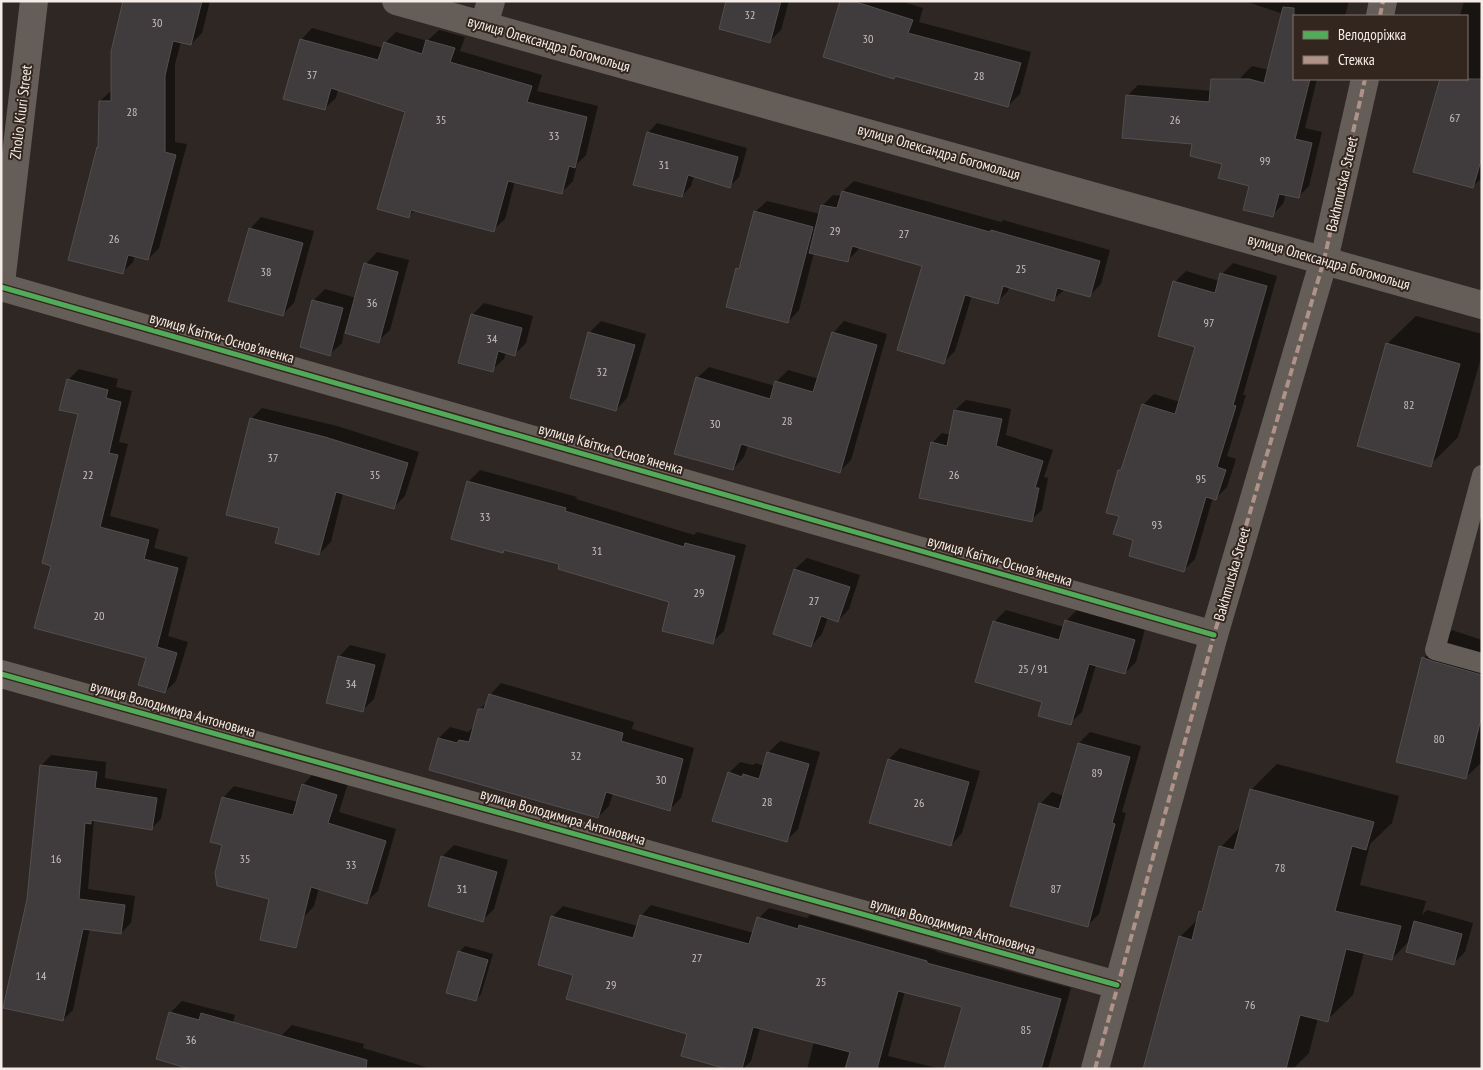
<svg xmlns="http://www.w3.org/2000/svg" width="1483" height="1070" viewBox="0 0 1483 1070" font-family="'PT Sans Narrow',sans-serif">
<rect width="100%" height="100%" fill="#2e2723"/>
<!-- shadow -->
<g fill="#0007">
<path d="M124,1H210L202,33L191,44L181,42L175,64V142L187,144L159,248L148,259L135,255L133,262L122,273L70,259L100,146V101L112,90Z"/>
<path d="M728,1H789L781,30L770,41Z"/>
<path d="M842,1H900L923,8L919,22L1031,52L1020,94L1008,106L896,75L894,78Z"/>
<path d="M1245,1H1349L1345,16H1294V79H1317L1305,128L1322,132L1309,186L1298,197L1286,194L1283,204L1272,215L1250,185L1223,163L1127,96L1138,85L1214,91L1238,89L1241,77L1252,66L1269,70L1283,14Z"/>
<path d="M1464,1H1482V178L1472,187L1415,171L1442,79H1467V16H1460Z"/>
<path d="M312,28L383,48L385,43L396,32L427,41L439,30L465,37L460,51L542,75L537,91L598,106L586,155L577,164L573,181L562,192L515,181L505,219L493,230L415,210L409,216L407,111L338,89L336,98L324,109L301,40Z"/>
<path d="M657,123L747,148L739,177L730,186L694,176L691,186L682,196L648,133Z"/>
<path d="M854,181L1001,222L1003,220L1110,250L1101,284L1090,295L1065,289L1053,300L1009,287L1008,291L997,302L972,295L955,351L944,362L923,265L859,247L858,250L847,261L814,253L799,310L788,322L737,269L742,263L755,212L767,201L820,214L822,206L833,195L842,196L843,191Z"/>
<path d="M261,217L314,231L294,303L283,314L250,229Z"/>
<path d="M377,252L409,260L390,330L378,341L344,332L342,343L330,354L313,301L325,289L356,298L366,264Z"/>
<path d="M1233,263L1277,276L1243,395H1246L1227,456L1236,459L1227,487L1216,498L1213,497L1195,559L1184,570L1135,539L1120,516V470L1123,467L1143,405L1154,394L1180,402L1197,346L1175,282L1186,271L1219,281L1222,274Z"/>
<path d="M484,303L533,316L526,343L515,354L506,352L504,359L492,370L472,315Z"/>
<path d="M1416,316L1482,334V355L1458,437L1430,465L1387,344Z"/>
<path d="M601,321L646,334L627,398L616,410L589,333Z"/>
<path d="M844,321L887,334L851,460L840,471L748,445L744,457L733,469L697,378L709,367L775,386L776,382L788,370L819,379L833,333Z"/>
<path d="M79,369L118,379L116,387L132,391L119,442L128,444L110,516L159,529L154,548L188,557L168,636L188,642L176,681L165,692L147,657L53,565L80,413L68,380Z"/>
<path d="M966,400L1011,409L1006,435L1053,450L1044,477L1048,478L1042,510L1031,520L932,443L942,433L951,435L955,410Z"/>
<path d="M262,408L337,426L419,452L405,496L393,508L343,493L331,542L319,554L281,527L251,419Z"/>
<path d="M480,470L577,497L576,499L694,535L697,532L746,545L724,631L712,642L671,602L561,563L505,549L503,552L468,482Z"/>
<path d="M807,558L860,575L849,609L838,621L828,617L822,634L811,646L774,633L795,569Z"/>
<path d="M1006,610L1064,627L1066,621L1077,610L1145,629L1136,662L1125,673L1096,665L1082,712L1070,723L1044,701L994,622Z"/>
<path d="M1452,630L1482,640V762L1465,778L1424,658Z"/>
<path d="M350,645L386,654L374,699L363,710L339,657Z"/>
<path d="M501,683L634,722L632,729L694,748L681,798L670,809L613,793L609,806L598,817L439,738L450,727L468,732L471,729H474L479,710L488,701L490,695Z"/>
<path d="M1090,732L1141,746L1122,812L1126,813L1099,914L1088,925L1040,804L1052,792L1064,796L1079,743Z"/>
<path d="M780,741L820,752L798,829L787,840L729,773L740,762L753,765L756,763L764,766L768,753Z"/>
<path d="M900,748L980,771L962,833L951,845L889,759Z"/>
<path d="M51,755L106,762L105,778L167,789L161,819L151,829L94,819L88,889L135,896L131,923L121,933L90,928L73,1010L63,1020L28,899L41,766Z"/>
<path d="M1277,764L1399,796L1392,823L1370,844L1360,885L1426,901L1422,915L1427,910L1473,923L1465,952L1453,964L1410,940L1392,959L1364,952L1353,995L1327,1020L1318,1018L1309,1053L1293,1069H1145L1180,937L1199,918L1200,912L1204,908L1221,847L1242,825L1251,790Z"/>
<path d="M314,773L348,783L339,812L396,829L378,891L366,902L319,888L314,906L303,918L271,898L224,844L223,798L234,786L298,802L303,785Z"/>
<path d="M454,845L508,860L494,909L483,920L442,857Z"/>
<path d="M651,905L754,933L759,918L769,908L807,918L810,915L937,951V952L1071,988L1048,1069H946L963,1006L905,991L888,1056L941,1069H807L814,1042L760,1028L751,1061L743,1069H732L688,1034L574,975L552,917L563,906L638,926L641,916Z"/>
<path d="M465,946L493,954L481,994L476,1000L459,952Z"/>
<path d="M182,1001L235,1015L222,1062L170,1013Z"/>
<path d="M292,1025L364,1044L363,1048L432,1069H272L281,1036Z"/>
</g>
<!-- building -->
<g fill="#403c3d" stroke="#514f50">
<path d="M123,1H202L191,45L173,41L165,76V152L176,155L148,260L128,255L123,274L68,260L97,147L98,148L99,101H111V52Z"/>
<path d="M726,1H781L770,43L719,29Z"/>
<path d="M840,1H853L913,20L908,33L1021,63L1008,107L895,76L894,79L823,57Z"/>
<path d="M1283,7L1294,8V79H1310L1295,139L1312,143L1299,198L1279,194L1273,217L1243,210L1249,186L1218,178L1222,164L1190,156L1192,144L1122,138L1126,95L1209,102L1211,79H1249L1264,83Z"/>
<path d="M300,39L378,60L384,42L422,54L426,40L455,48L450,62L532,86L527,102L587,117L575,168L569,166L562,194L508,181L494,232L411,210L409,218L377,209L405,112L331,88L325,110L283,99Z"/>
<path d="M1440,79H1482V157L1473,188L1413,172Z"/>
<path d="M647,132L738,157L730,188L688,175L682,197L633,185Z"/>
<path d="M842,191L990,232L991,230L1100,261L1090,297L1057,288L1054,301L1003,286L998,304L965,295L944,364L897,350L922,266L852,246L848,262L809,253L821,205L837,208Z"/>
<path d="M754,211L813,227L788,323L726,307L736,268L739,269Z"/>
<path d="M249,228L303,243L283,316L228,301Z"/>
<path d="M364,263L398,272L379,343L345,333Z"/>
<path d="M1220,273L1267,286L1233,405L1236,406L1217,467L1226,470L1216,500L1206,497L1184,572L1129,556L1133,540L1113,534L1119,516L1106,513L1118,470H1121L1142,404L1175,414L1195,347L1158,336L1173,281L1215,293Z"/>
<path d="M312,300L343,308L330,356L300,347Z"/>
<path d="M471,314L522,328L515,356L498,351L493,372L458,363Z"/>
<path d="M588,332L635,345L616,411L570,398Z"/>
<path d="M832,332L877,345L840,473L741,444L733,470L674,454L696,377L770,399L775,381L813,392Z"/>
<path d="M1386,343L1460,364L1431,467L1357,446Z"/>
<path d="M67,379L108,390L106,398L121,402L109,453L118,455L100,527L149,540L144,559L178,568L157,647L177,653L165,693L138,685L146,658L34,628L51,566L42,563L78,414L59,410Z"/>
<path d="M954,410L1002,419L996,446L1043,461L1035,488H1039L1032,522L919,498L931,442L947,446Z"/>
<path d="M250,418L325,437L408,463L394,509L336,492L319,555L275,543L279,528L226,515Z"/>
<path d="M467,481L566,508L565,511L684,547L685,543L735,556L713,644L662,631L669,602L558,569L559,564L504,550L503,553L451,539Z"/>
<path d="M794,569L850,587L838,622L821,616L811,647L773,634Z"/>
<path d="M1065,620L1135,640L1125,674L1089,664L1071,725L1038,716L1042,702L975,682L993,621L1059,640Z"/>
<path d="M338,656L375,665L363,712L326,703Z"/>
<path d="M1422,657L1432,661L1482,675V715L1466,779L1396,762Z"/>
<path d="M489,694L623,733L621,741L683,759L670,811L606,792L598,818L429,770L438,738L457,743L459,740L469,742L478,709H484Z"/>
<path d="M1078,743L1130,757L1112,823L1115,824L1088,927L1010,906L1039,803L1059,809Z"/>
<path d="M767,752L809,764L787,842L712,821L728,772L742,777L743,774L759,779Z"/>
<path d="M888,759L969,782L951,846L869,823Z"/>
<path d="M40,765L97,772L95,788L157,798L152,830L91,820V824L85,823L79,899L125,905L121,934L83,929L63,1021L3,1008L27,899Z"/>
<path d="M302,784L337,795L328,823L386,841L367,904L311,887L296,948L260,940L269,899L217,886L215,873L222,845L210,842L222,797L293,815Z"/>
<path d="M1250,789L1374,822L1366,850L1352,846L1335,911L1401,926L1392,960L1346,949L1328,1022L1300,1015L1286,1069H1143L1179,936L1192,940L1199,911L1202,912L1219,846L1234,850Z"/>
<path d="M441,856L497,872L483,922L428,906Z"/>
<path d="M640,915L749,944L757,917L798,929L799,925L927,961V963L1061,999L1041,1069H944L962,1007L898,991L877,1069H845L850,1052L753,1027L742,1069H727L681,1056L687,1034L566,999L573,975L538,965L551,916L633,938Z"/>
<path d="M1414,921L1462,934L1454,965L1406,952Z"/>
<path d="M458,951L488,960L476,1001L446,993Z"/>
<path d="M169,1012L199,1020L201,1013L367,1060L366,1069H190L156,1059Z"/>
</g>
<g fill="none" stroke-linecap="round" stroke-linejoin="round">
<!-- service -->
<path stroke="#655d57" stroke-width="20" d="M1482,475L1435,650L1482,663"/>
<!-- minor -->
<g stroke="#655d57" stroke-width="28">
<path d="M396,1L1482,305"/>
<path d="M1380,16L1383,1"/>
<path d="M484,25L491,1"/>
<path d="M1,283L34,1"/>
<path d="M1,287L1214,635"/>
<path d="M1,674L1117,985"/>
<path d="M1095,1069L1214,635L1324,260L1365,79"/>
</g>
<!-- quiet -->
<g stroke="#af9288" stroke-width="4" stroke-dasharray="8 4" stroke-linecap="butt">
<path d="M1380,16L1383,1"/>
<path d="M1095,1069L1214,635L1324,260L1365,79"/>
</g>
<!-- cycleway casing -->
<g stroke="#33261e" stroke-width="8">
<g id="cycleway">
<path d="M1,287L1214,635"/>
<path d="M1,674L1117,985"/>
</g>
</g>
<!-- cycleway -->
<use href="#cycleway" stroke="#51ab58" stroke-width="5"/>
</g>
<g text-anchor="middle" stroke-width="4" stroke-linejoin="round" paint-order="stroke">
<!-- number labels -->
<g font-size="12" fill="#c8c0bc">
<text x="750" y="19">32</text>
<text x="157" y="27">30</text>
<text x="868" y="43">30</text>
<text x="312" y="79">37</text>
<text x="979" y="80">28</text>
<text x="132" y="116">28</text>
<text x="1455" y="122">67</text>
<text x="441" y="124">35</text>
<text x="1175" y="124">26</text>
<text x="554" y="140">33</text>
<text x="1265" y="165">99</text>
<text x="664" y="169">31</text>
<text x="835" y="235">29</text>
<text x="904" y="238">27</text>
<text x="114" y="243">26</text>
<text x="1021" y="273">25</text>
<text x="266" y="276">38</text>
<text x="372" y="307">36</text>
<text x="1209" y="327">97</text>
<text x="492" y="343">34</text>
<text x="602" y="376">32</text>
<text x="1409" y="409">82</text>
<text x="787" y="425">28</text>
<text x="715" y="428">30</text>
<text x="273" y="462">37</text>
<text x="88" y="479">22</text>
<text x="375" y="479">35</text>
<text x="954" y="479">26</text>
<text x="1201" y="483">95</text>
<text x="485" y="521">33</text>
<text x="1157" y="529">93</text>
<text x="597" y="555">31</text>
<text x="699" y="597">29</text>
<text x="814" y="605">27</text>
<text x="99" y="620">20</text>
<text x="1033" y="673">25 / 91</text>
<text x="351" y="688">34</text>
<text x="1439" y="743">80</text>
<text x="576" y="760">32</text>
<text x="1097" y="777">89</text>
<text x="661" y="784">30</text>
<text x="767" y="806">28</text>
<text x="919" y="807">26</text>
<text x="56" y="863">16</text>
<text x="245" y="863">35</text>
<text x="351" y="869">33</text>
<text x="1280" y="872">78</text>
<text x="462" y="893">31</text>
<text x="1056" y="893">87</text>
<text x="697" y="962">27</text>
<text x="41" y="980">14</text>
<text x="821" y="986">25</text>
<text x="611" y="989">29</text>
<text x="1250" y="1009">76</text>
<text x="1026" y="1034">85</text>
<text x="191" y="1044">36</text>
</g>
<!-- street labels -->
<g font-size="15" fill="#f5ece7" stroke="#33261e">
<text transform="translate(549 44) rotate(16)" y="5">вулиця Олександра Богомольця</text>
<text transform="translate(21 112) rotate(-83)" y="5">Zholio Kiuri Street</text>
<text transform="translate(939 152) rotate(16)" y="5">вулиця Олександра Богомольця</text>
<text transform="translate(1342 184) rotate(-77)" y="5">Bakhmutska Street</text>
<text transform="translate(1329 262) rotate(16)" y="5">вулиця Олександра Богомольця</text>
<text transform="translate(222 338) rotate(16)" y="5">вулиця Квітки-Основ'яненка</text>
<text transform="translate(611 449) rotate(16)" y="5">вулиця Квітки-Основ'яненка</text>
<text transform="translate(1000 561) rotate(16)" y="5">вулиця Квітки-Основ'яненка</text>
<text transform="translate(1232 574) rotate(-74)" y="5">Bakhmutska Street</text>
<text transform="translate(173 709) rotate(16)" y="5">вулиця Володимира Антоновича</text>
<text transform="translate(563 817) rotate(16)" y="5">вулиця Володимира Антоновича</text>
<text transform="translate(953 926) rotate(16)" y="5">вулиця Володимира Антоновича</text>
</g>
</g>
<!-- border -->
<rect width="1483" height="1070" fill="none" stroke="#f5ece7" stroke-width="5"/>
<!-- legend -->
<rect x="1293" y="15" width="175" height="65" fill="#33261e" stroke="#81756e"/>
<rect x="1303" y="31" width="25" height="8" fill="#51ab58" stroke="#81756e"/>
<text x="1338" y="40" font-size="15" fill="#f5ece7">Велодоріжка</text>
<rect x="1303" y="56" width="25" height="8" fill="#af9288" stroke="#81756e"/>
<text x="1338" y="65" font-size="15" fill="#f5ece7">Стежка</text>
</svg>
